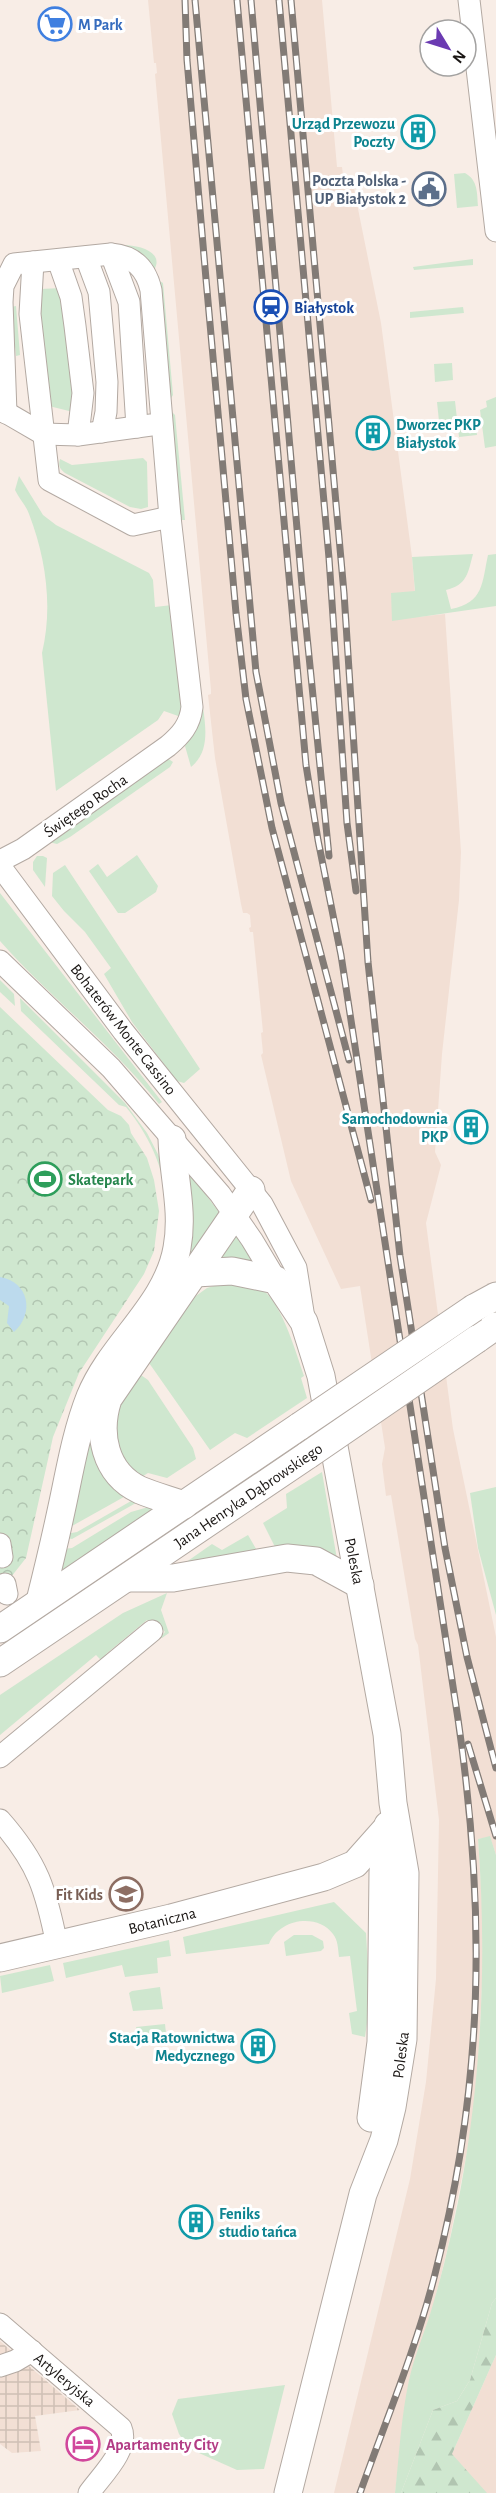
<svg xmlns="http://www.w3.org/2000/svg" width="496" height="2493" viewBox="0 0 496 2493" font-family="'Alegreya Sans',sans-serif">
<defs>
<pattern id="industrial-grid" width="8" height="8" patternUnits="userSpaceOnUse" patternTransform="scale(1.5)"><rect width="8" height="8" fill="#f2dfd4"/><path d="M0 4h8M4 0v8" fill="none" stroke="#cfbfb5"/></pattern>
<pattern id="forest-firs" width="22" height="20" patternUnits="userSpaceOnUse" patternTransform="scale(1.5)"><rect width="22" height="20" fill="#cfe7cf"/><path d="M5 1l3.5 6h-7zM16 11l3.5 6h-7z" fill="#b1c5b1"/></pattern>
<pattern id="park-crowns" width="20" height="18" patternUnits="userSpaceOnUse" patternTransform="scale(1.5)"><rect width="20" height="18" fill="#cfe7cf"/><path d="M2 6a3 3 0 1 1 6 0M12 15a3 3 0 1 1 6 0" fill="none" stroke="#b1c5b1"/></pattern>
</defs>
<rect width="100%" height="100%" fill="#f8ede6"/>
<!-- built -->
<g fill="#f2dfd4">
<path d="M148,0H322L337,167H342L344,183L354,189L381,323L412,557L417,617L445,614L461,852L459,900L442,1054L435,1152L441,1165L426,1223L453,1429L496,1637V1855L490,1837L478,1839L482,1902L483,1965L477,2087L468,2147L448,2247L434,2303L409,2380L395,2493H334L410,2179L426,2082L436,1979L439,1820L418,1645L415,1639L391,1495L386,1496L382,1464L385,1448L360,1286L341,1289L291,1181L261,1055L263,1053L261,1033L263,1032L253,932H250L249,928L251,927L250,915L247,913H243L241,904L215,758L208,695L211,694V690L155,74L157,73L156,63H154Z"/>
<path d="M496,2355V2493H435L452,2454Z"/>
</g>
<!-- industrial -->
<path fill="url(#industrial-grid)" d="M0,2341L80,2410L35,2416L41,2451L12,2453L0,2444Z"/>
<!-- green -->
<g fill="#cfe7cf">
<path d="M465,173C478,180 477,193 478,206L457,208L454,174Z"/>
<path d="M124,245C138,245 165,252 154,270L124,248Z"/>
<path d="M473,259V265L414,270L413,267Z"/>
<path d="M156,279L163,283L173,395L170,400Z"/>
<path d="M62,288L74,404L73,412L49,406L39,300L40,289Z"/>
<path d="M16,306L20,355L16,356L11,307Z"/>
<path d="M463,307L464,313L410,318V312Z"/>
<path d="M452,363L453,380L435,382L434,364Z"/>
<path d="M496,397V446L485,448L480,410L487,407L486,401Z"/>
<path d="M455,401L457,419L475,417L477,435L459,437L457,419L439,421L437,402Z"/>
<path d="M170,410L175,415L185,520H178Z"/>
<path d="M143,458L147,462L148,507L141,509L130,507L65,473C60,469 58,466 60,459L72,465Z"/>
<path d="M19,476L43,515L56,525L149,573L153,580L155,607L172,605L167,568L164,562L170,561L183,706L181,717L164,711L158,720L56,791L42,653C53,607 46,558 29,514C26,505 19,499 15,490Z"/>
<path d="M473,554C468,573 467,585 446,590L451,609C484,603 482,582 488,555L496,554V606L392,621L391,593L415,591L412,557Z"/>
<path d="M199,690H201C203,716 214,749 191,767L185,746L196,729Z"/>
<path d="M167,758L173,762L170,767L70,837L57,844L49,842Z"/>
<path d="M137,855L158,886L156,892L125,913H118L89,871L98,864L107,877Z"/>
<path d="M37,856H43L47,858L45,887L33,870V862Z"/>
<path d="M65,865L200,1069L184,1083L177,1081L132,1022L104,974L111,968L85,932L64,911L52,896L53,873Z"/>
<path d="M0,893L162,1102L159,1104C112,1044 50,998 0,941Z"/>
<path d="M0,980L14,994L15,1006L0,992Z"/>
<path d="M20,998L125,1103L147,1133L163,1164L170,1187L166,1254L144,1295C149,1285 155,1276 159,1266C179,1210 163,1152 126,1107L119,1105L21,1011Z"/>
<path d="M180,1161L222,1216L178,1275Z"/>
<path d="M236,1235L257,1268L214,1266Z"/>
<path d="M228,1282C237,1283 247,1283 256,1286C280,1294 296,1354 304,1376L301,1378L307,1398L247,1438L235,1433L210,1450L147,1360L193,1298L207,1288Z"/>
<path d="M138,1373L148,1380L193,1448L196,1459L167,1478L148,1473L140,1478C117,1462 110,1432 117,1405C120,1394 131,1382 138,1373Z"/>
<path d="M87,1434L131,1493L72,1526H67Z"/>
<path d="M322,1472L338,1565L277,1551L263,1523L287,1508L286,1494Z"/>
<path d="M496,1487V1615L478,1548L470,1493Z"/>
<path d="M138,1497L143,1499L72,1539L66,1538V1534L77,1532Z"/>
<path d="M159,1504L161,1505L54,1576L63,1549L72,1548L131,1512Z"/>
<path d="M248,1535L259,1554L182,1565L212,1544L222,1550Z"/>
<path d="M167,1593L161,1610L169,1633L162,1638L160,1637L165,1632L160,1626L155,1629L147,1620L106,1654L109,1658L103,1662L96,1655L0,1735V1695L123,1613Z"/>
<path d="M490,1836L496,1855V2298L492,2303L470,2380L457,2401L433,2410L401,2493H395C399,2456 401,2417 409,2380C414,2357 424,2334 431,2311C443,2272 452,2232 460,2192C482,2075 487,1958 478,1839Z"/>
<path d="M334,1902L366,1933L370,2002L365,2037L352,2034L349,2013L357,2011L350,1956L339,1957C338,1949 338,1940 333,1934C318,1913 279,1918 269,1944L186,1954L183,1937Z"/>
<path d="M294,1935H312L323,1941L324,1948L321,1951L286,1956L284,1942Z"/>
<path d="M169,1940L171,1956L157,1958L158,1973L125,1977L122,1965L66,1978L63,1963Z"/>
<path d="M50,1965L54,1981L2,1993L0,1976Z"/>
<path d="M160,1987L163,2009L133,2011L129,1993L132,1991Z"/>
<path d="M165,2024L167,2042L140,2045L136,2027Z"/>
<path d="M285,2385L264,2469L237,2470L190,2449L179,2434L172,2414L178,2399Z"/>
</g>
<!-- forest -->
<path fill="url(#forest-firs)" d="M496,2298V2355L452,2454L487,2493H401L433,2410L457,2401L470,2380L492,2303Z"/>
<!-- park -->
<path fill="url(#park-crowns)" d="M0,1007L108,1110L121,1116L129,1125L131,1133L147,1158L154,1180L159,1211L154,1251L144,1274L79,1373L53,1437L26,1558L0,1591Z"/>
<!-- water -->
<path fill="#bcdaed" d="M0,1277C29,1282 35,1313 14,1332L7,1323L9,1306L0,1300Z"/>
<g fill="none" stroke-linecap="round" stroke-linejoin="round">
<!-- minor casing -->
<g stroke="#b3a9a2" stroke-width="23">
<g id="minor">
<path d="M469,0L496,231"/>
<path d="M111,254L129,302L137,427"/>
<path d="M86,257L99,292L107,382L106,412L102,432"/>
<path d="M58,260L71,297L75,326L83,393L78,435"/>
<path d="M33,262L30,314L49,480L133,525L170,517"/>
<path d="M0,409L43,434L78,435L151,425"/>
<path d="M0,861L23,849L168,746C181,735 190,725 192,707L170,517L151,290C146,268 133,256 111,254L14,264L3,286L2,302L6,413"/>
<path d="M0,866L123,1031L262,1204L296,1268L304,1318"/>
<path d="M0,961L111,1068L220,1194L252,1240L276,1280"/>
<path d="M0,1544L2,1557"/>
<path d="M5,1584L7,1594"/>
<path d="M0,1757L152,1631"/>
<path d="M0,1820C38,1863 46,1890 57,1945"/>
<path d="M0,2324L121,2428C130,2449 101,2476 89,2493"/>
<path d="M0,2366L15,2361L32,2351"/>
</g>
</g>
<!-- major casing -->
<g stroke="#b3a9a2" stroke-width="29">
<g id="major">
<path d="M195,1273L232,1271L276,1280L304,1322L321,1376L387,1734L393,1803L405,1873L403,2039L392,2107L384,2140L363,2194L288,2493"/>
<path d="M474,1308L496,1296"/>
<path d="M477,1339L496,1326"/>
<path d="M184,1505C170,1500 154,1496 140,1490C104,1473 97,1433 108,1399L251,1190"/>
<path d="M127,1578H173L287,1558L316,1561L360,1585"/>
<path d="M40,1601C47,1573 54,1544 60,1516C69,1476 75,1435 90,1397C112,1343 167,1306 177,1248C184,1211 173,1175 172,1139"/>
<path d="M0,1629L300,1426"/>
<path d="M0,1663L308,1455"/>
<path d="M0,1958L171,1918L324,1877L355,1864L387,1828"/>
<path d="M371,2118L381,2042L383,1872L388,1825"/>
</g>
</g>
<!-- minor -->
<use href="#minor" stroke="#fff" stroke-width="21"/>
<!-- major -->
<use href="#major" stroke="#fff" stroke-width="27"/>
<!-- rail casing -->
<g stroke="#827b76" stroke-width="7">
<g id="rail">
<path d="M185,0L187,60L206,279L236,613L246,699L272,828L371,1200"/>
<path d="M195,0L256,672L281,803L349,1060"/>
<path d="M237,0L306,765L318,840L341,955L458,1719C486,1912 484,2084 435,2274C416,2349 386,2420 360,2493"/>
<path d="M251,0L302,586L329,856"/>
<path d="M279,0L329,558L347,823L356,891"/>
<path d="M291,0L344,593L368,962L400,1256L445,1548L467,1657L496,1768"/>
<path d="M468,1744L496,1836"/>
</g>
</g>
<!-- rail -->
<use href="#rail" stroke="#fff" stroke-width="4.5" stroke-dasharray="14" stroke-linecap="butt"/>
<!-- major-bridge casing -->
<g stroke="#b3a9a2" stroke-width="29" stroke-linecap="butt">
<g id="major-bridge">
<path d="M300,1426L474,1308"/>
<path d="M308,1455L477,1339"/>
</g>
</g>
<!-- major-bridge -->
<use href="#major-bridge" stroke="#fff" stroke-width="27"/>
</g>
<!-- icons -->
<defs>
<g id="supermarket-ring" transform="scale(1.725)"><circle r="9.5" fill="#fff" stroke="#3f7fe0" stroke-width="1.5"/><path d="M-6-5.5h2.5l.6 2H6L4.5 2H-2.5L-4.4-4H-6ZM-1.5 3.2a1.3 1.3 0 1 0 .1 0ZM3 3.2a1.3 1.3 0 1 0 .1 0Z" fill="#3f7fe0"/></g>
<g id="building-ring" transform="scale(1.725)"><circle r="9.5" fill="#fff" stroke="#0f9aa8" stroke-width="1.5"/><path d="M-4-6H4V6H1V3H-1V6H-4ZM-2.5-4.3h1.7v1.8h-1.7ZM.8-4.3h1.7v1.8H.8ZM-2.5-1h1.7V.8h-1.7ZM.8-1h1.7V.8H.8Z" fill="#0f9aa8"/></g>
<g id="civic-ring" transform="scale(1.725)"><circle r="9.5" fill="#fff" stroke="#5c6f8a" stroke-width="1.5"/><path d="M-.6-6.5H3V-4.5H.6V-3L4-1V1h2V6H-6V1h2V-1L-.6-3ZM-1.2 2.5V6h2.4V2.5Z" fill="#5c6f8a"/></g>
<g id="station-ring" transform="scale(1.725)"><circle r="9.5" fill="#fff" stroke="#1a4fb4" stroke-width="1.5"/><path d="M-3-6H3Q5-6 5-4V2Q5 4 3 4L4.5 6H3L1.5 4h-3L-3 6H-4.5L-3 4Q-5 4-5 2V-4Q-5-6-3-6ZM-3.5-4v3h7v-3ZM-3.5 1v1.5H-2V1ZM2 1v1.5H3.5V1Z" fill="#1a4fb4"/></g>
<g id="stadium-ring" transform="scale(1.725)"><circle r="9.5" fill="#fff" stroke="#2e9e5b" stroke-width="1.5"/><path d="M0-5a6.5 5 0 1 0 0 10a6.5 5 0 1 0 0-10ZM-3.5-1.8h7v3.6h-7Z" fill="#2e9e5b"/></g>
<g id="school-ring" transform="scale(1.725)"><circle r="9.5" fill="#fff" stroke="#8d6e63" stroke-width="1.5"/><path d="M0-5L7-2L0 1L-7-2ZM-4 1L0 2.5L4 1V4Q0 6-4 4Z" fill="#8d6e63"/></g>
<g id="hotel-ring" transform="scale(1.725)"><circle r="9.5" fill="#fff" stroke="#d1479c" stroke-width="1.5"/><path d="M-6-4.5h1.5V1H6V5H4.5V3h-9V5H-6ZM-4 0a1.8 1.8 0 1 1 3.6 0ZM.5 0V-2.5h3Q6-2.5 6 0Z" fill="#d1479c"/></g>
</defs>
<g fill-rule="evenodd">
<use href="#supermarket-ring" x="55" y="24"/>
<use href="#building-ring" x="418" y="132"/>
<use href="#civic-ring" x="429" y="189"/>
<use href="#station-ring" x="271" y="307"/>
<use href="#building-ring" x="373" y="433"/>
<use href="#building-ring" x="471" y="1127"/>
<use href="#stadium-ring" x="45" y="1179"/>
<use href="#school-ring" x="126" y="1894"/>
<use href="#building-ring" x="258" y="2046"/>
<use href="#building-ring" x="196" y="2222"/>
<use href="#hotel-ring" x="83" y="2444"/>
</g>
<g text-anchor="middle" stroke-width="6" stroke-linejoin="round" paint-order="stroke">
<!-- shop labels -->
<g font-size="16" font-weight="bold" fill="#366cbe" stroke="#fff" text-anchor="start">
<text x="78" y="30">M Park</text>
</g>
<!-- culture labels -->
<g font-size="16" font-weight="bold" fill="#0d838f" stroke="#fff" text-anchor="end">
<text x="395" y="129">Urząd Przewozu<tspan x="395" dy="18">Poczty</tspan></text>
<text x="396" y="430" text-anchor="start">Dworzec PKP<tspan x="396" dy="18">Białystok</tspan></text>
<text x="448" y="1124">Samochodownia<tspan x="448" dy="18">PKP</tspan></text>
<text x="235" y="2043">Stacja Ratownictwa<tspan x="235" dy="18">Medycznego</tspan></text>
<text x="219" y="2219" text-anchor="start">Feniks<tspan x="219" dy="18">studio tańca</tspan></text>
</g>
<!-- service labels -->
<g font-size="16" font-weight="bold" fill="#4e5e75" stroke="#fff" text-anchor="end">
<text x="406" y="186">Poczta Polska -<tspan x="406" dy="18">UP Białystok 2</tspan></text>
</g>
<!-- transit labels -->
<g font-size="16" font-weight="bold" fill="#164399" stroke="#fff" text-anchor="start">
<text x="294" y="313">Białystok</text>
</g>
<!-- street labels -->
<g font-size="16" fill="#1a1614" stroke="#fff">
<text transform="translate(85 805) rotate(-35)" y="6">Świętego Rocha</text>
<text transform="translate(124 1029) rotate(52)" y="6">Bohaterów Monte Cassino</text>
<text transform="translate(248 1495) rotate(-34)" y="6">Jana Henryka Dąbrowskiego</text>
<text transform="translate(355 1561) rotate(79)" y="6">Poleska</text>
<text transform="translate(162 1920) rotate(-14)" y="6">Botaniczna</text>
<text transform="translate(400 2055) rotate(-83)" y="6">Poleska</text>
<text transform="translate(65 2379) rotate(40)" y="6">Artyleryjska</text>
</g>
<!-- leisure labels -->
<g font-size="16" font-weight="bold" fill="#27864d" stroke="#fff" text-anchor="start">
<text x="68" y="1185">Skatepark</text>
</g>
<!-- education labels -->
<g font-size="16" font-weight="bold" fill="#785e54" stroke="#fff" text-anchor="end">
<text x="103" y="1900">Fit Kids</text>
</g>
<!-- hotel labels -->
<g font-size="16" font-weight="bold" fill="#b23c85" stroke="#fff" text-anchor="start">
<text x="106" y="2450">Apartamenty City</text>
</g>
</g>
<!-- north arrow -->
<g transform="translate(448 48) rotate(128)"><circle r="28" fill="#ffffff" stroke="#a3a2a1" stroke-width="1.5"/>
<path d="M0-4.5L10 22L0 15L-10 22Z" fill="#6b3bb2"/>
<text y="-9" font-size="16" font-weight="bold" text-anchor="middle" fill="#1a1614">N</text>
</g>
</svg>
